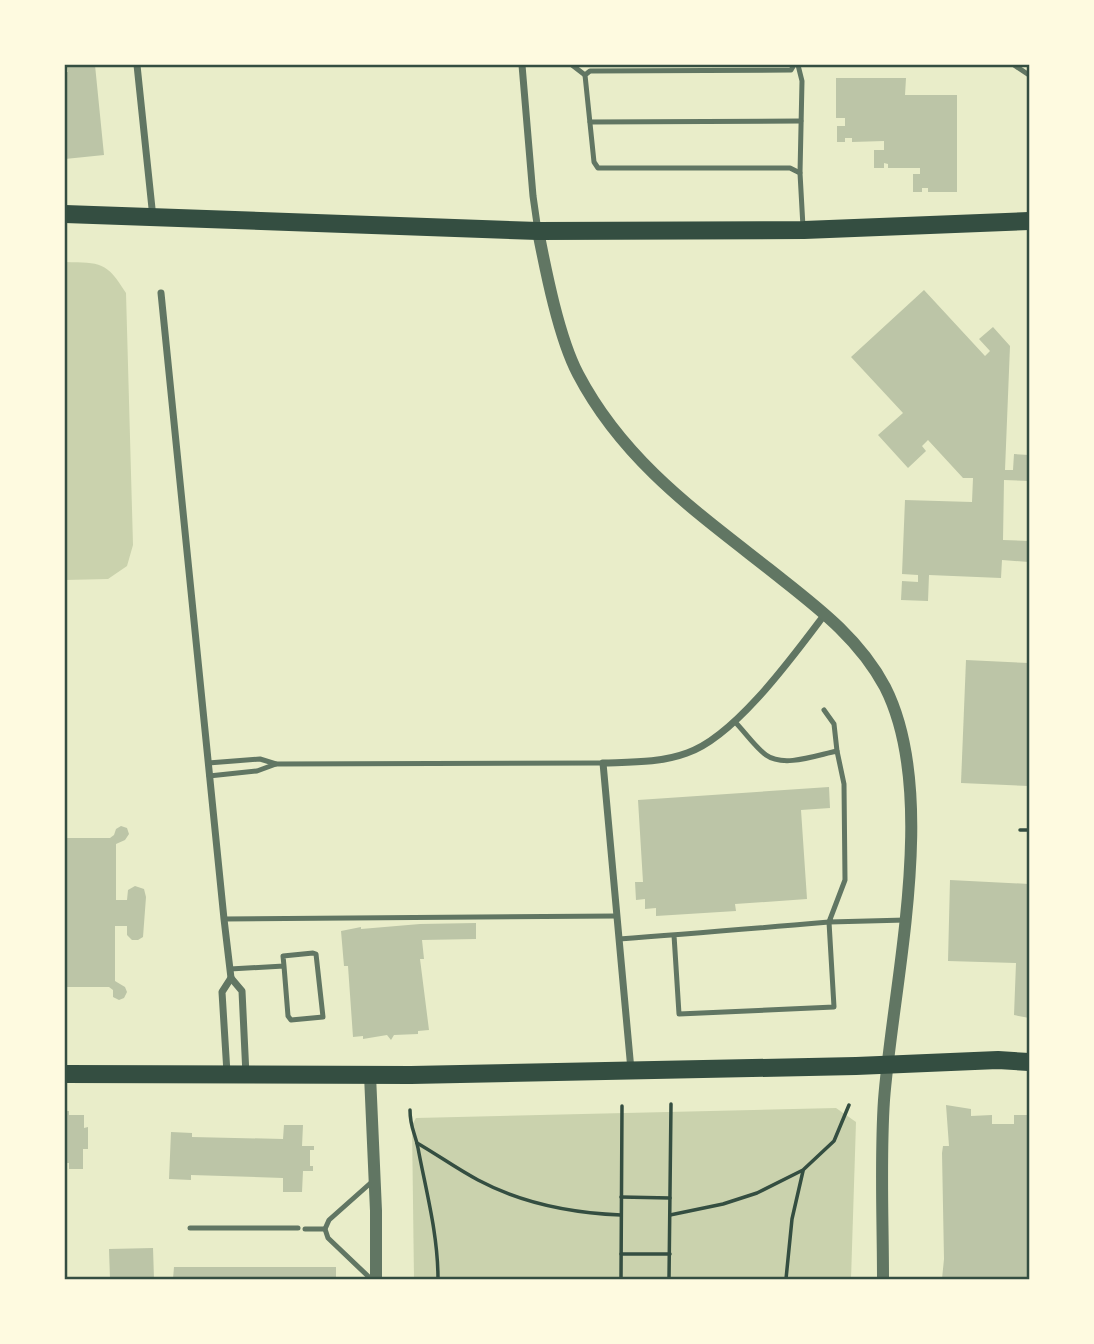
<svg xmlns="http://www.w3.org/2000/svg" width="1094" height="1344" viewBox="0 0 1094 1344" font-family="Quicksand,sans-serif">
<rect width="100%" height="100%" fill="#e9edc9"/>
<!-- green -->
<g fill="#cad2ad">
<path d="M65,262C101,263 106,261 126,293L133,545L127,566L108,579L65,580Z"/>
<path d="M836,1108L856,1122L851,1279H414L412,1125L416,1118Z"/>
</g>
<!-- building -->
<g fill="#bcc5a7">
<path d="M67,65H95L104,155L65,159V72H68Z"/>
<path d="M836,78H906L905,95H957V192H928V188H922V192H913V174H920V168H888V164L884,163V168H874V150H884V141L852,142V138H845V142H837V126H845V118H836Z"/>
<path d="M924,290L985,356L990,351L979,339L993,327L1010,346L1005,470H1013L1014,454L1029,455V481L1004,480L1003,540L1029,541V562L1002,560L1001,578L929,575L928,601L901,600L902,581L918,582V575L902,574L905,500L972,502L973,478H963L928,440L922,446L926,451L908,468L878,435L903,413L851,357Z"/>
<path d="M966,660L1029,663V786L961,783Z"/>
<path d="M829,787L830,808L801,810L807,899L735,904L736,911L656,916V908L645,909V899L636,900L635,882H643L638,800Z"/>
<path d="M121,826L127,828L129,834L125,840L116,844V900H127L128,890L135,886L144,889L146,897L143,937L138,940H132L127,935V926H115V981L125,987L127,992L124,998L119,1000L113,997V990L109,987H65V838H110L114,835L116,829Z"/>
<path d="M950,880L1029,884V1018L1014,1015L1016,963L948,961Z"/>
<path d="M476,923V939L422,940L424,959H420L429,1030L418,1031V1034L394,1035L391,1040L387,1035L363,1039V1036L353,1037L348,966H344L341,931L361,927V929L420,924Z"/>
<path d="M946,1105L971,1109V1116L992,1115V1124H1014V1115H1029V1279H942L944,1259L942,1153L943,1146H949Z"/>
<path d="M65,1111H69V1115H84V1128L88,1127V1149H83V1169H69V1163H65Z"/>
<path d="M284,1125H303L302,1146H314V1150H310V1166H313V1171H303L302,1192H283V1178L191,1175V1180L169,1179L171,1132L192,1133V1137L283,1139Z"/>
<path d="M153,1248L154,1279H110L109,1249Z"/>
<path d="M174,1267H336V1279H173Z"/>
</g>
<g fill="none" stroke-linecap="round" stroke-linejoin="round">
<!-- path -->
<g stroke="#344e41" stroke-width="3.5">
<path d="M1020,830H1029"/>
<path d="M410,1110C410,1128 415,1132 418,1148C426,1191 438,1234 438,1279"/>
<path d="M417,1143C438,1155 457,1169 478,1180C523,1204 572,1213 621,1215"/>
<path d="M621,1197L670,1198"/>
<path d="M670,1215L723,1204L757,1193L803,1170L834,1141L849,1105"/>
<path d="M621,1254H670"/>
<path d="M621,1279L622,1106"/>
<path d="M669,1279L671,1104"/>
<path d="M786,1279L792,1219L803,1171"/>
</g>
<!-- service -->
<g stroke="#617663" stroke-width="5">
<path d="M572,65L585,75"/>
<path d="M794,65L791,70L590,71L585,75L594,162L598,168H790L800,173L803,227"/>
<path d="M798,65L802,81L800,173"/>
<path d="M1014,65L1029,75"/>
<path d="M590,122L801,121"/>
<path d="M824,710L834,724L837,751"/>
<path d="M735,722C745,732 755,747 766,755C784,768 817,755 837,751L844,784L845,880L829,922L906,920"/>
<path d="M208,763L260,759L276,764L603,763"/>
<path d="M209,776L257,771L276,764"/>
<path d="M224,919L617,916"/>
<path d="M619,939C689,934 759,928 829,922L834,1007L679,1014L674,935"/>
<path d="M230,969L284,966L288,1016L291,1020L323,1017L316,954L313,953L283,956L284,966"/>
<path d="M190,1228H298"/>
<path d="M305,1229H325"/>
<path d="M371,1279L328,1238L325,1229L329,1220L374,1180"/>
</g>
<!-- minor -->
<g stroke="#617663" stroke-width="7">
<path d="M137,65L153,218"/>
<path d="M522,65L533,196L538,231"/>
<path d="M161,293L224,919L231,978L242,991L246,1075"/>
<path d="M631,1070L603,763C631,762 660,763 687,753C735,737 794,655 825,614"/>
<path d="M227,1073L222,992L231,978"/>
</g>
<!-- tertiary -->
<g stroke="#617663" stroke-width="12">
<path d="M538,231C546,272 559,338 578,374C623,460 695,511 769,569C813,604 858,636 885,687C940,795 893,982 884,1100C880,1159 883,1220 883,1279"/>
<path d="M370,1075L376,1211V1279"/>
</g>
<!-- primary -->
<g stroke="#344e41" stroke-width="18">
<path d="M65,214L538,231L804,230L1029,221"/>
<path d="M65,1074L411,1075L856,1066L998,1060L1029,1062"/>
</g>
</g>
<!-- border -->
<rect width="1094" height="1344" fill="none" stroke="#fefae0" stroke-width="133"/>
<rect x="66" y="66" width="962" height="1212" fill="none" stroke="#344e41" stroke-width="2.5"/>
</svg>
